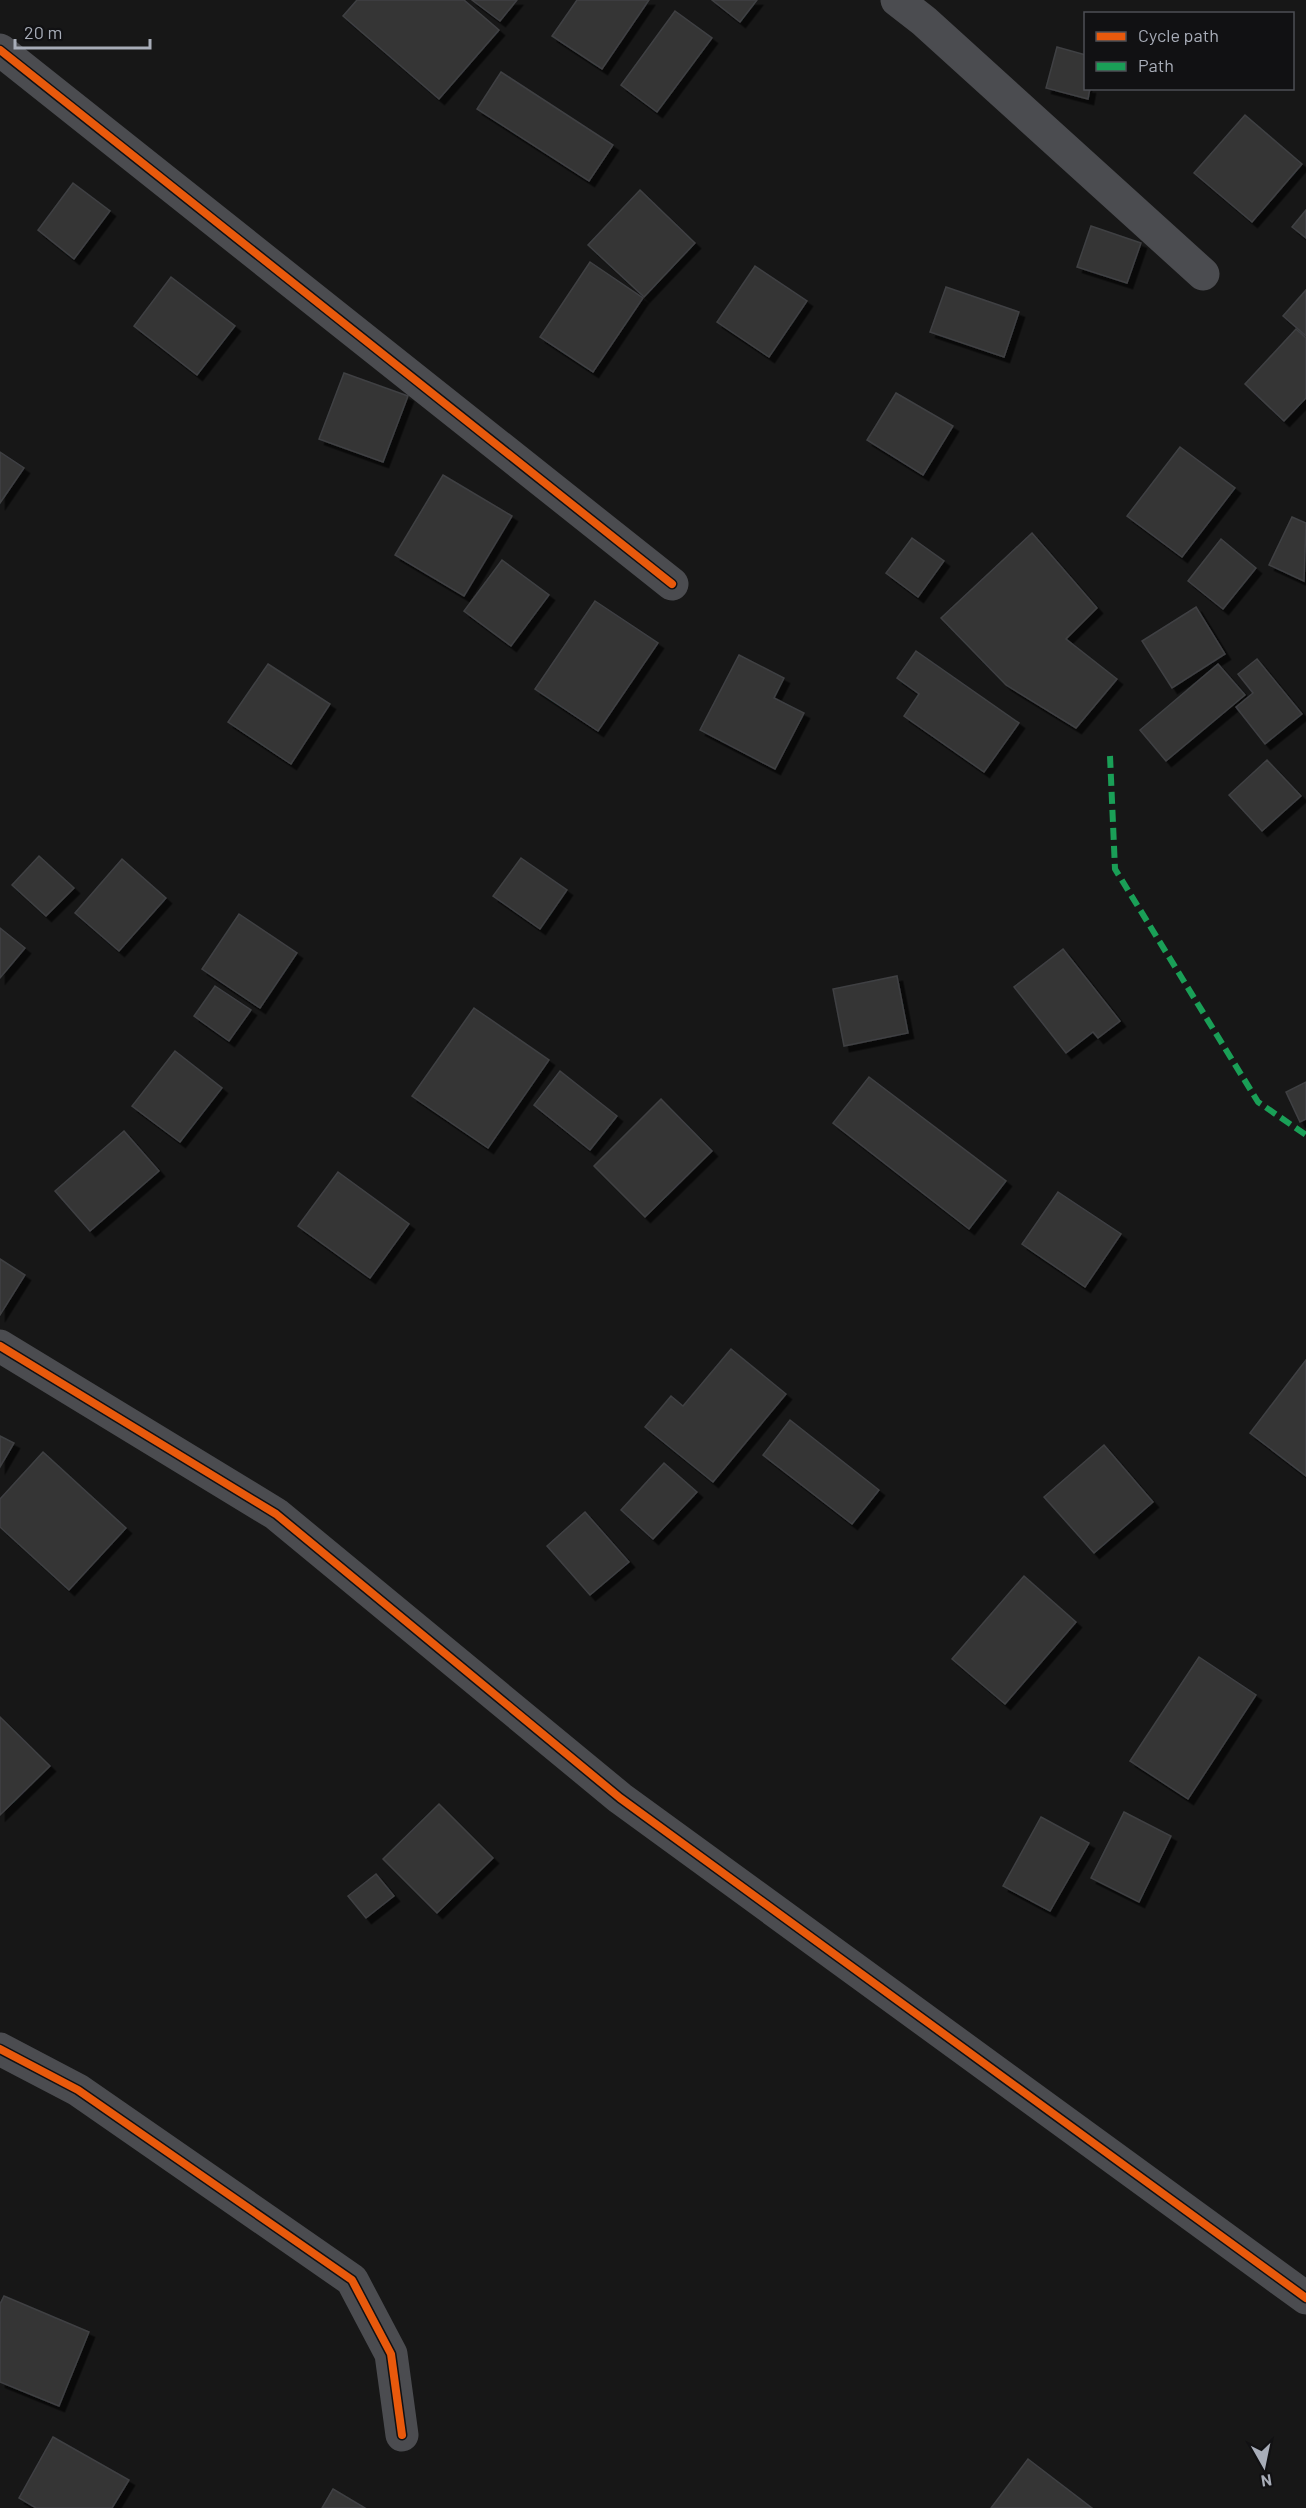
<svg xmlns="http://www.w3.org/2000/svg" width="1306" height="2508" viewBox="0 0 1306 2508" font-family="Barlow,sans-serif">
<defs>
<filter id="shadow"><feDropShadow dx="5.5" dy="5.5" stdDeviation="0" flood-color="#0009"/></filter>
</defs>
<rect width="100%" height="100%" fill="#171717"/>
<!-- building -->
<g fill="#353536" stroke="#3f4043" stroke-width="1.5" filter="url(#shadow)">
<path d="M357,0H464L499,30L439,99L343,16Z"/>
<path d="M472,0H517L500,21Z"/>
<path d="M577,0H649L602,69L552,36Z"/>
<path d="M712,0H757L740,22Z"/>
<path d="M675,11L712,38L657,112L621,85Z"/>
<path d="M1057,47L1086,55V88H1090L1088,99L1046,88Z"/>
<path d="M501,72L613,145L589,181L477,109Z"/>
<path d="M1245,115L1302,164L1252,222L1194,173Z"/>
<path d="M73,183L110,211L74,259L38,230Z"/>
<path d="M640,190L695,243L644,297L588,245Z"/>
<path d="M1306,210V238L1292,227Z"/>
<path d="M1091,226L1141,243L1127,283L1077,267Z"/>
<path d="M590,262L643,298L593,372L540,337Z"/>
<path d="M755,266L807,301L769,357L717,322Z"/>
<path d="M171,277L235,326L197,375L134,326Z"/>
<path d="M946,287L1019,312L1004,357L930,332Z"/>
<path d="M1306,290V336L1283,316Z"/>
<path d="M1296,329L1306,338V398L1284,421L1245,384Z"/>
<path d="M344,373L408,396L383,462L319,439Z"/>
<path d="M896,393L953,426L923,475L867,440Z"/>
<path d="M1180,447L1235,488L1182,557L1127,516Z"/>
<path d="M0,452L24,468L0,503Z"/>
<path d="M443,475L512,516L464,596L395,555Z"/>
<path d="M1292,517L1306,523L1304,581L1269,565Z"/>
<path d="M1032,533L1097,608L1066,639L1117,679L1076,728L1006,685L941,618Z"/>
<path d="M912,538L944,561L918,597L886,573Z"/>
<path d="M1221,539L1256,568L1223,609L1188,581Z"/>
<path d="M502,560L549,595L511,646L464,611Z"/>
<path d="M595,601L658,643L598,731L535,689Z"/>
<path d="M1196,607L1225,654L1172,688L1142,641Z"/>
<path d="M916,651L1019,723L984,772L904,716L919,694L897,678Z"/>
<path d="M739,655L784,678L774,698L804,713L775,769L700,730Z"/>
<path d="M1257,659L1302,714L1265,744L1236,707L1253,693L1238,674Z"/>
<path d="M268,664L330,704L291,764L228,722Z"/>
<path d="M1218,664L1245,695L1166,761L1140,730Z"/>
<path d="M1267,760L1301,796L1262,831L1229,795Z"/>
<path d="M39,856L74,888L46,916L12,885Z"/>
<path d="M521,858L567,890L540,929L493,896Z"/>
<path d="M122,859L166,898L119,951L75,913Z"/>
<path d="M239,914L297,953L260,1008L202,969Z"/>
<path d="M0,928L25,948L0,978Z"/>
<path d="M1063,949L1120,1021L1098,1038L1093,1032L1066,1053L1014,987Z"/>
<path d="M897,976L908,1033L844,1046L833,989Z"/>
<path d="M215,986L251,1010L229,1041L194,1016Z"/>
<path d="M474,1008L549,1060L488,1148L412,1096Z"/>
<path d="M175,1051L222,1088L180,1142L132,1106Z"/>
<path d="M560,1071L617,1116L590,1150L534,1105Z"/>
<path d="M869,1077L1006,1181L969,1229L833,1123Z"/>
<path d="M1306,1082V1119L1300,1122L1286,1092Z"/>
<path d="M661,1099L712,1151L645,1217L594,1166Z"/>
<path d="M124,1131L159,1171L90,1231L55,1191Z"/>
<path d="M338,1172L409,1224L370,1278L298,1226Z"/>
<path d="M1058,1192L1121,1234L1085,1287L1022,1244Z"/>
<path d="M0,1259L25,1275L0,1315Z"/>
<path d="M731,1349L786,1394L713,1482L645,1427L671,1396L683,1406Z"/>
<path d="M1306,1360V1476L1250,1433Z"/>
<path d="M790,1420L879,1490L852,1524L763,1455Z"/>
<path d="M0,1436L14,1443L0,1467Z"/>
<path d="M1104,1445L1153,1502L1094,1553L1044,1497Z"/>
<path d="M43,1452L126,1528L69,1590L0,1527V1499Z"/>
<path d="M664,1463L697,1492L653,1539L621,1510Z"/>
<path d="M585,1512L629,1562L590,1595L547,1546Z"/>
<path d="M1024,1576L1076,1622L1005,1704L952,1659Z"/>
<path d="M1199,1657L1256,1695L1188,1799L1130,1761Z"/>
<path d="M0,1717L50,1766L0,1815Z"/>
<path d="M439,1804L493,1858L437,1913L383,1859Z"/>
<path d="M1124,1812L1171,1836L1139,1902L1091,1878Z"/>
<path d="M1041,1817L1089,1843L1050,1911L1003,1886Z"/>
<path d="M376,1874L394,1896L366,1918L348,1896Z"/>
<path d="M4,2296L89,2332L59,2406L0,2382V2304Z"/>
<path d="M53,2437L129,2480L112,2508H36L19,2498Z"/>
<path d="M1028,2459L1092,2508H991Z"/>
<path d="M333,2489L365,2508H322Z"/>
</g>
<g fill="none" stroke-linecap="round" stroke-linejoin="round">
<!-- minor -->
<g stroke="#4b4c50" stroke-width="33">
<path d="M897,0L924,21L1203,274"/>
<path d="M0,50L672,584"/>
<path d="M0,1346L276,1514L620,1798L1306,2298"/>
<path d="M0,2049L78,2090L352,2280L391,2354L402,2435"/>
</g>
<!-- quiet -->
<path stroke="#1a9f57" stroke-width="6" stroke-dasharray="12 6" stroke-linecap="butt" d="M1110,756L1115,869L1258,1102L1306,1135"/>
<!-- cycleway casing -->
<g stroke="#111113" stroke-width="11">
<g id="cycleway">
<path d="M0,50L672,584"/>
<path d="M0,1346L276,1514L620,1798L1306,2298"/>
<path d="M0,2049L78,2090L352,2280L391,2354L402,2435"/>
</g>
</g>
<!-- cycleway -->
<use href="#cycleway" stroke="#e8590c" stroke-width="8"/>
</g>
<!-- legend -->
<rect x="1084" y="12" width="210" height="78" fill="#111113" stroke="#4d4f55" stroke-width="1.5"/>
<rect x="1096" y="32" width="30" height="9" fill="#e8590c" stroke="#4d4f55" stroke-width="1.5"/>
<text x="1138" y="42" font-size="18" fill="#a8adb8">Cycle path</text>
<rect x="1096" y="62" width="30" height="9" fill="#1a9f57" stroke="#4d4f55" stroke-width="1.5"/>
<text x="1138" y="72" font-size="18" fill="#a8adb8">Path</text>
<!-- north arrow -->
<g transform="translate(1264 2466) rotate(171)" stroke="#111113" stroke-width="4.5" paint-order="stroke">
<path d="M0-4.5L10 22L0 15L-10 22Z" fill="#a8adb8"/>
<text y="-9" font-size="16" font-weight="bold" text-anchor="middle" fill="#a8adb8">N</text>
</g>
<!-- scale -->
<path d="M15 39v9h135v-9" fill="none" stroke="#a8adb8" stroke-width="3"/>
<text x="24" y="39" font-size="18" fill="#a8adb8" stroke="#111113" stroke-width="4.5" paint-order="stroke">20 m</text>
</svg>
